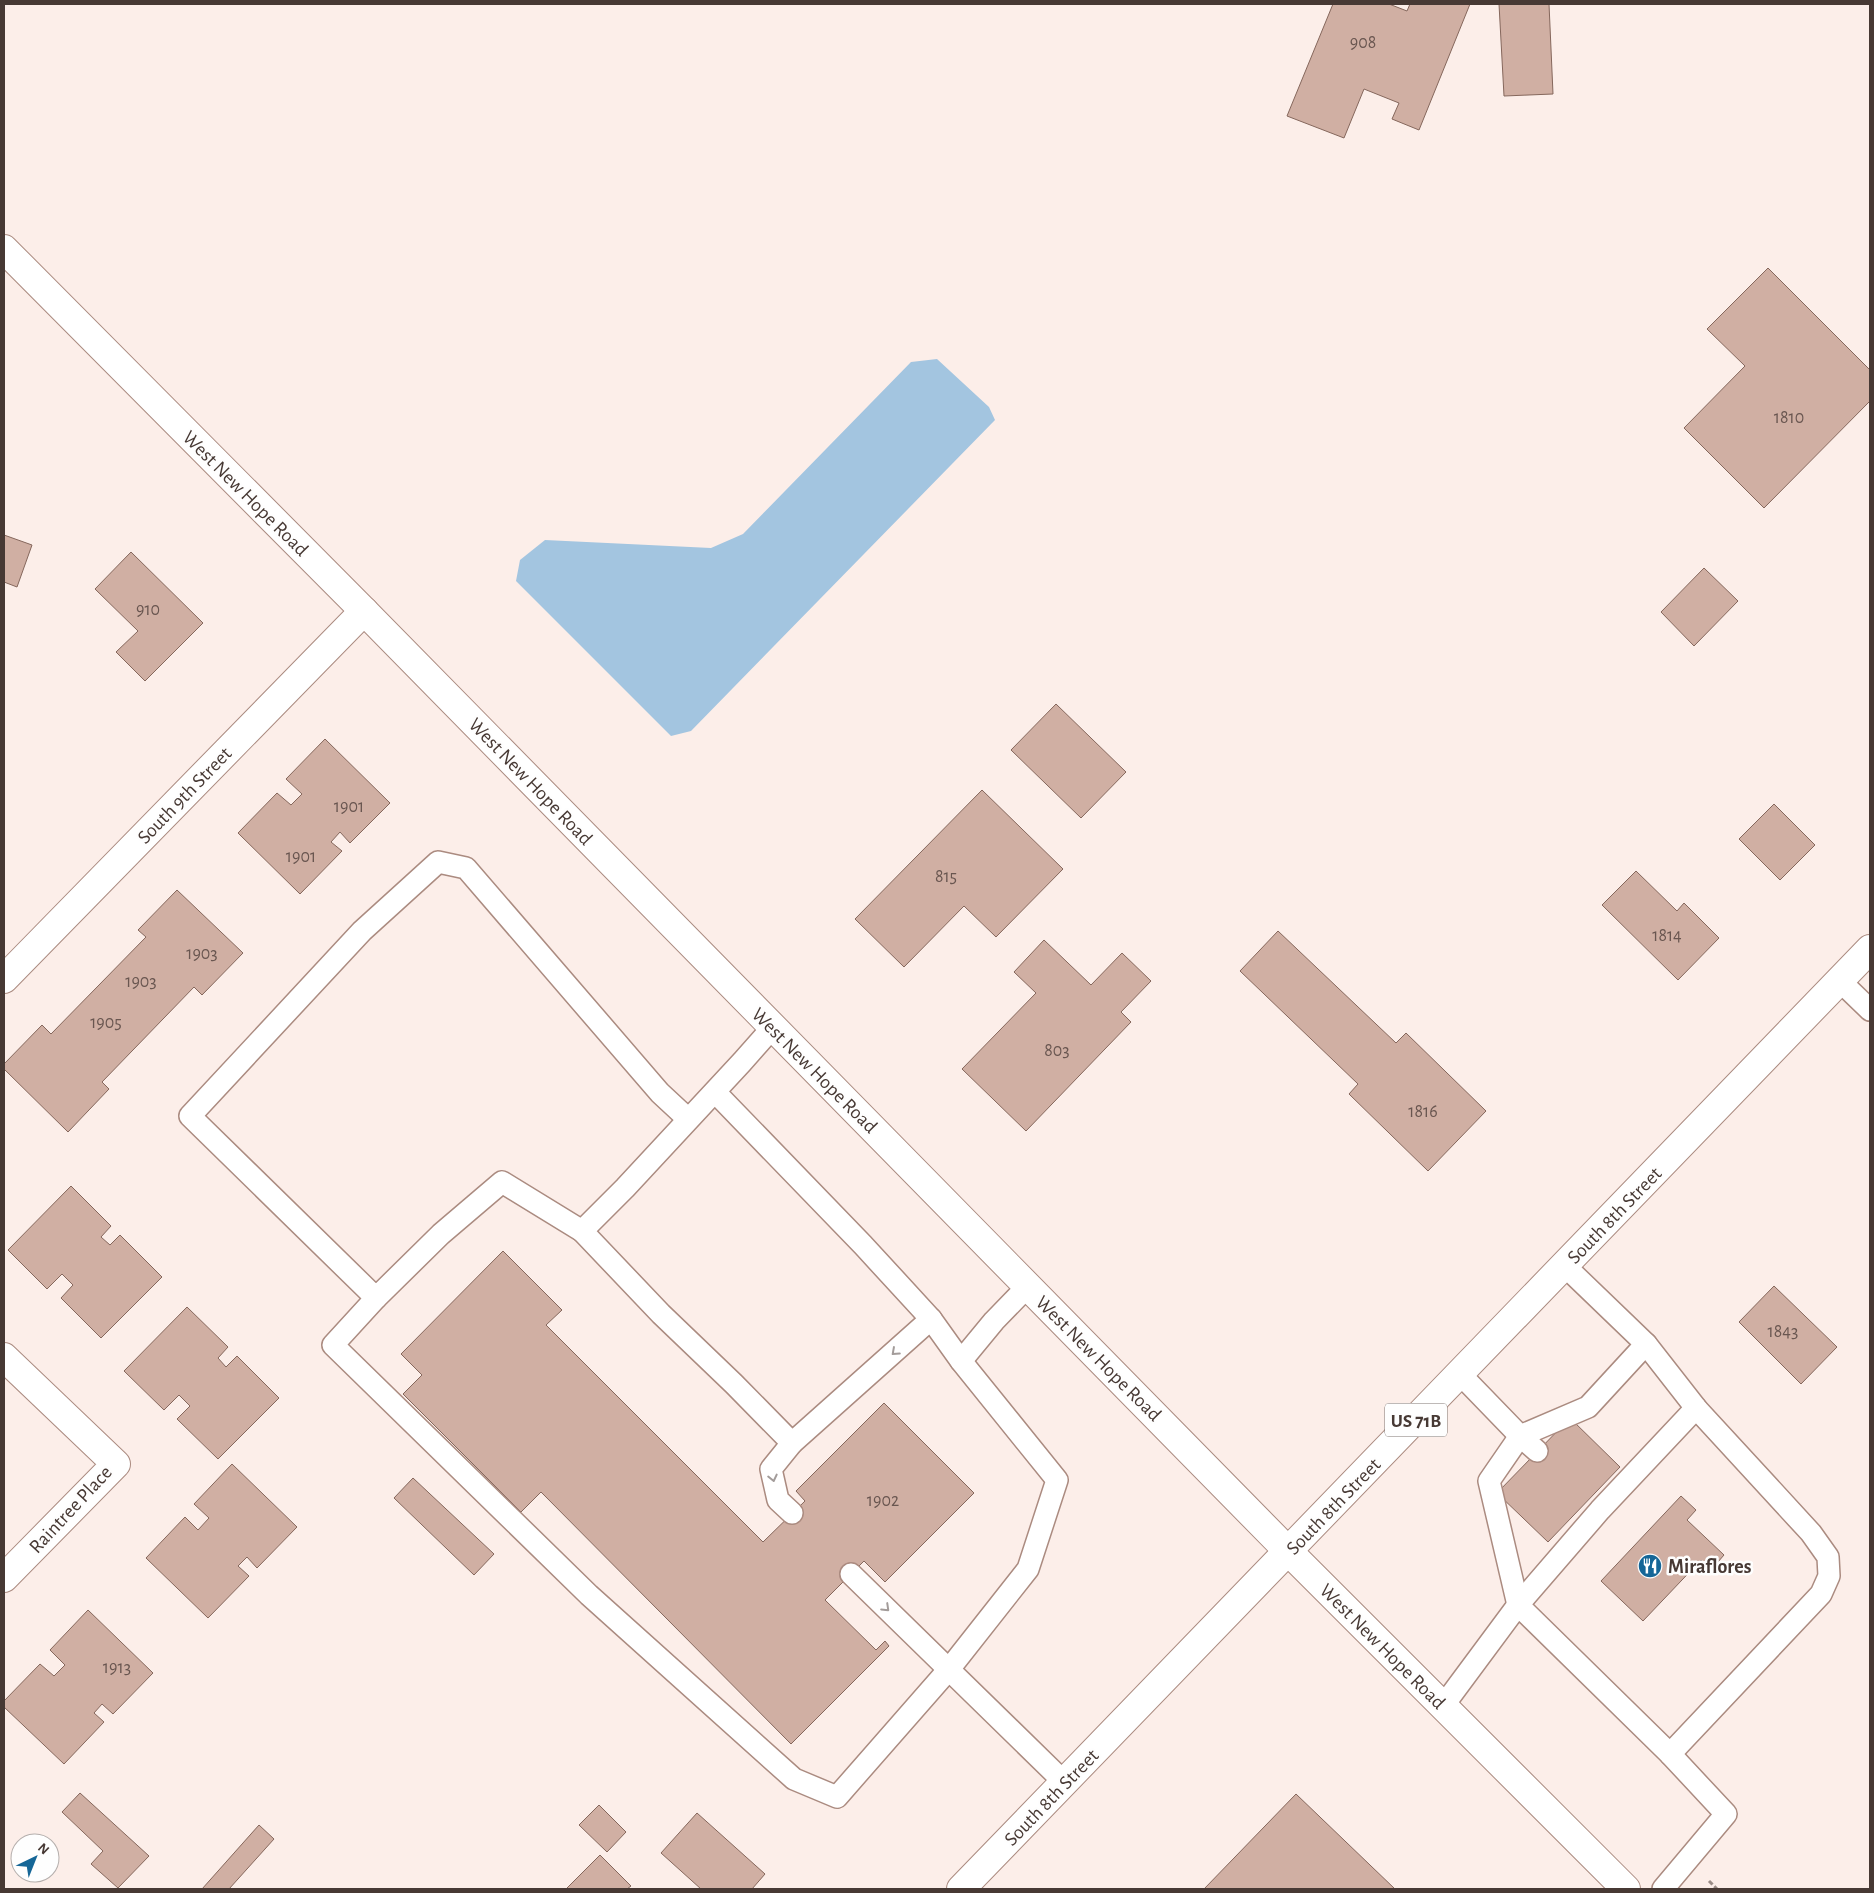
<svg xmlns="http://www.w3.org/2000/svg" width="1874" height="1893" viewBox="0 0 1874 1893" font-family="'Alegreya Sans',sans-serif">
<rect width="100%" height="100%" fill="#fceee9"/>
<!-- water -->
<path fill="#a3c5e0" d="M937,359L989,407L995,420L691,731L671,736L516,581L520,560L545,540L711,548L743,534L911,362Z"/>
<!-- building -->
<g fill="#d0afa3" stroke="#85675c">
<path d="M1333,4H1389L1407,11L1410,4H1470L1419,130L1392,119L1399,103L1364,89L1344,138L1287,116Z"/>
<path d="M1499,4H1549L1553,94L1504,96Z"/>
<path d="M1768,268L1870,370V401L1764,508L1684,428L1745,366L1707,329Z"/>
<path d="M4,535L32,545L17,587L4,582Z"/>
<path d="M131,552L203,623L145,681L116,652L138,631L95,589Z"/>
<path d="M1704,568L1738,601L1694,646L1661,612Z"/>
<path d="M1056,704L1126,772L1081,818L1011,750Z"/>
<path d="M325,739L390,803L350,843L340,832L331,842L342,851L300,894L238,833L277,793L291,805L302,794L286,779Z"/>
<path d="M982,790L1063,869L996,937L964,906L904,967L855,919Z"/>
<path d="M1774,804L1815,845L1780,880L1739,839Z"/>
<path d="M1636,871L1677,911L1684,903L1719,938L1678,980L1602,905Z"/>
<path d="M177,890L243,953L202,995L194,987L102,1082L109,1089L68,1132L4,1069V1064L42,1025L51,1034L146,937L138,930Z"/>
<path d="M1278,931L1396,1043L1406,1033L1486,1111L1428,1171L1349,1094L1358,1084L1240,971Z"/>
<path d="M1044,940L1091,985L1122,953L1151,981L1121,1012L1131,1022L1026,1131L962,1069L1036,993L1014,972Z"/>
<path d="M71,1186L111,1226L101,1237L110,1245L120,1235L162,1277L101,1338L61,1298L73,1285L62,1274L47,1289L8,1250Z"/>
<path d="M503,1251L562,1310L546,1325L763,1542L805,1501L796,1491L884,1403L974,1493L885,1582L864,1561L825,1600L876,1650L885,1641L889,1646L791,1744L541,1492L521,1512L403,1394L422,1375L401,1354Z"/>
<path d="M1774,1286L1837,1347L1801,1384L1739,1322Z"/>
<path d="M187,1307L228,1347L218,1358L226,1367L237,1356L279,1398L218,1459L177,1419L190,1406L179,1395L164,1410L124,1371Z"/>
<path d="M1570,1418L1620,1467L1548,1542L1497,1493Z"/>
<path d="M232,1464L297,1527L257,1568L247,1557L238,1566L249,1576L208,1618L146,1558L185,1517L198,1530L209,1518L194,1504Z"/>
<path d="M413,1478L494,1554L474,1575L394,1498Z"/>
<path d="M1681,1496L1696,1510L1687,1520L1724,1555L1711,1570L1701,1560L1643,1621L1601,1581Z"/>
<path d="M88,1610L153,1673L113,1714L102,1704L94,1713L104,1722L64,1764L4,1707V1701L40,1664L54,1676L65,1665L50,1650Z"/>
<path d="M80,1793L149,1856L118,1888L91,1864L103,1851L62,1812Z"/>
<path d="M1296,1794L1395,1889H1204Z"/>
<path d="M599,1805L626,1832L607,1852L579,1825Z"/>
<path d="M697,1813L765,1874L752,1889H701L661,1853Z"/>
<path d="M259,1825L274,1839L229,1889H202Z"/>
<path d="M600,1855L631,1886L627,1889H566Z"/>
</g>
<g fill="none" stroke-linecap="round" stroke-linejoin="round">
<!-- service casing -->
<g stroke="#ab8b80" stroke-width="24">
<g id="service">
<path d="M1840,981L1870,1010"/>
<path d="M773,1027L742,1062L625,1188L582,1231L661,1314L734,1384L792,1443"/>
<path d="M715,1092L863,1245L931,1319L961,1361L994,1321L1028,1286"/>
<path d="M582,1231L502,1182L441,1234L376,1298L190,1116L362,931L438,862L466,868L660,1093L688,1119"/>
<path d="M376,1298L333,1345L589,1595L794,1779L837,1797L950,1668L1028,1569L1057,1480L961,1361"/>
<path d="M1646,1344L1696,1408L1811,1533L1828,1557L1829,1576L1821,1594L1670,1754"/>
<path d="M1460,1374L1520,1436L1588,1407L1646,1344L1565,1266"/>
<path d="M792,1513L778,1500L771,1469L792,1443L931,1319"/>
<path d="M851,1574L1065,1783"/>
<path d="M1518,1605L1600,1510L1696,1408"/>
<path d="M1518,1605L1489,1481L1520,1436L1537,1451"/>
<path d="M1443,1706L1518,1605L1670,1754L1726,1814L1663,1889"/>
</g>
</g>
<!-- minor casing -->
<g stroke="#ab8b80" stroke-width="30">
<g id="minor">
<path d="M4,979L364,611"/>
<path d="M4,1357L116,1464L4,1578"/>
</g>
</g>
<!-- secondary casing -->
<g stroke="#ab8b80" stroke-width="30">
<path id="secondary" d="M4,249L364,611L1289,1552L1626,1889"/>
</g>
<!-- primary casing -->
<g stroke="#ab8b80" stroke-width="30">
<path id="primary" d="M961,1889L1870,949"/>
</g>
<!-- path -->
<path stroke="#9a8c87" stroke-width="3" stroke-dasharray="5 2.5" stroke-linecap="butt" d="M1709,1881L1717,1889"/>
<!-- service -->
<use href="#service" stroke="#fff" stroke-width="21"/>
<!-- minor -->
<use href="#minor" stroke="#fff" stroke-width="28"/>
<!-- secondary -->
<use href="#secondary" stroke="#fff" stroke-width="28"/>
<!-- primary -->
<use href="#primary" stroke="#fff" stroke-width="28"/>
</g>
<!-- one-way arrows -->
<defs><path id="oneway-chevron" d="M-2-3.5L2.5 0L-2 3.5" fill="none" stroke-width="1.6" stroke-linecap="round" stroke-linejoin="round" transform="scale(1.25)"/></defs>
<g stroke="#a39c9a">
<use href="#oneway-chevron" transform="translate(895 1352) rotate(138)"/>
<use href="#oneway-chevron" transform="translate(773 1478) rotate(77)"/>
<use href="#oneway-chevron" transform="translate(886 1608) rotate(44)"/>
</g>
<!-- icons -->
<defs>
<g id="restaurant-disc" transform="scale(1.25)"><circle r="9.5" fill="#156697" stroke="#fefefe"/><path d="M-5-6h1v4h1v-4h1v4h1v-4h1v5L-1.5 .5V6h-2V.5L-5-1ZM5-6V6H3V1.5H1.5Q1.5-4 5-6Z" fill="#fff"/></g>
</defs>
<g fill-rule="evenodd">
<use href="#restaurant-disc" x="1650" y="1566"/>
</g>
<g text-anchor="middle" stroke-width="5" stroke-linejoin="round" paint-order="stroke">
<!-- number labels -->
<g font-size="18" fill="#695650">
<text x="1363" y="48">908</text>
<text x="1789" y="423">1810</text>
<text x="148" y="615">910</text>
<text x="349" y="812">1901</text>
<text x="301" y="862">1901</text>
<text x="946" y="882">815</text>
<text x="1667" y="941">1814</text>
<text x="202" y="959">1903</text>
<text x="141" y="987">1903</text>
<text x="106" y="1028">1905</text>
<text x="1057" y="1056">803</text>
<text x="1423" y="1117">1816</text>
<text x="1783" y="1337">1843</text>
<text x="883" y="1506">1902</text>
<text x="117" y="1673">1913</text>
</g>
<!-- shield labels -->
<rect fill="#fefefe" stroke="#7e7471" stroke-width="1" x="1385" y="1403.5" width="62" height="33" rx="4"/>
<g font-size="19" font-weight="bold" fill="#473934">
<text x="1416" y="1427">US 71B</text>
</g>
<!-- street labels -->
<g font-size="20" fill="#473934" stroke="#fefefe">
<text transform="translate(246 493) rotate(45)" y="7">West New Hope Road</text>
<text transform="translate(531 781) rotate(46)" y="7">West New Hope Road</text>
<text transform="translate(184 795) rotate(-46)" y="7">South 9th Street</text>
<text transform="translate(815 1070) rotate(45)" y="7">West New Hope Road</text>
<text transform="translate(1614 1215) rotate(-46)" y="7">South 8th Street</text>
<text transform="translate(1099 1358) rotate(45)" y="7">West New Hope Road</text>
<text transform="translate(1333 1506) rotate(-46)" y="7">South 8th Street</text>
<text transform="translate(70 1509) rotate(-47)" y="7">Raintree Place</text>
<text transform="translate(1383 1646) rotate(45)" y="7">West New Hope Road</text>
<text transform="translate(1051 1797) rotate(-46)" y="7">South 8th Street</text>
</g>
<!-- poi labels -->
<g font-size="20" font-weight="bold" fill="#473934" stroke="#fefefe" text-anchor="start">
<text x="1668" y="1573">Miraflores</text>
</g>
</g>
<!-- border -->
<rect width="1874" height="1893" fill="none" stroke="#473934" stroke-width="10"/>
<!-- north arrow -->
<g transform="translate(35 1858) rotate(43)"><circle r="24" fill="#fefefe" stroke="#b5afad"/>
<path d="M0-4L9 19L0 12L-9 19Z" fill="#156697"/>
<text y="-8" font-size="14" font-weight="bold" text-anchor="middle" fill="#473934">N</text>
</g>
</svg>
